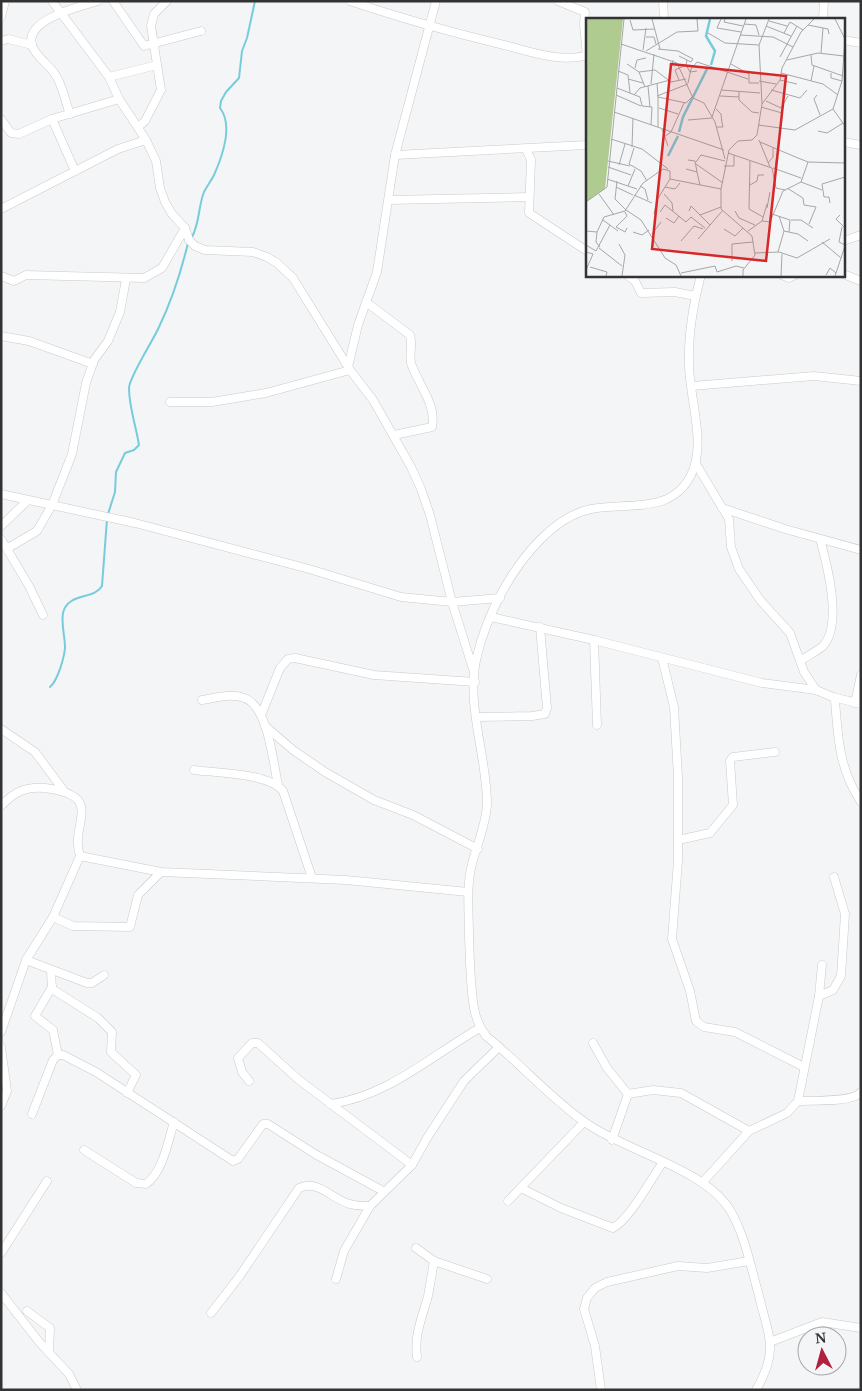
<svg xmlns="http://www.w3.org/2000/svg" width="862" height="1391" viewBox="0 0 862 1391" font-family="'Noto Serif',serif">
<rect width="100%" height="100%" fill="#f4f5f6"/>
<g fill="none" stroke-linecap="round" stroke-linejoin="round">
<!-- stream -->
<g stroke="#77ccdc" stroke-width="2">
<path d="M192,237C200,222 198,207 204,192C207,186 211,181 214,175C222,157 234,126 220,108L221,101L226,92L239,78L242,51L247,38L255,1"/>
<path d="M108,514L115,492L116,472L125,453L134,450L139,445C136,426 129,407 129,388C129,377 154,339 159,327C172,300 181,272 188,243"/>
<path d="M50,687C58,680 64,658 65,648C65,636 61,624 63,613C68,592 94,600 102,586L107,519"/>
</g>
<!-- minor casing -->
<g stroke="#c9cacc" stroke-width="9">
<g id="minor">
<path d="M52,1L109,77L119,99L146,140L156,161L160,188L165,202L172,214L185,228L189,240L195,246L205,250L253,252L267,257L277,263L293,278L350,370L373,400L411,467L421,489L430,515L452,602L473,669"/>
<path d="M113,1L144,46L201,31"/>
<path d="M350,1C403,19 454,33 508,46C531,52 563,63 587,55"/>
<path d="M558,1L585,12L584,24L587,57"/>
<path d="M663,1L664,19"/>
<path d="M1,17L5,1"/>
<path d="M823,19L824,1"/>
<path d="M843,40L861,43"/>
<path d="M1,41L8,39L32,45"/>
<path d="M109,77L157,65"/>
<path d="M70,114C65,101 63,86 55,74C49,65 38,58 33,48C20,20 82,6 98,1"/>
<path d="M1,119L11,133L19,134L52,119L119,99"/>
<path d="M52,119L75,171"/>
<path d="M138,127L145,121L161,90L151,26L154,14L167,1"/>
<path d="M843,142L861,145"/>
<path d="M526,149L531,160L529,213L587,251"/>
<path d="M395,155L587,145"/>
<path d="M389,200L528,197"/>
<path d="M1,209L118,149L146,140"/>
<path d="M843,241L861,235"/>
<path d="M843,274L861,281"/>
<path d="M627,275L635,281L641,293L675,292L695,296"/>
<path d="M701,275C693,305 688,333 689,364C689,397 707,444 691,475C671,515 627,502 591,509C571,513 555,525 541,539C511,569 487,614 477,656C465,704 487,755 487,804C486,825 477,844 472,864C466,887 469,913 469,936C470,960 470,984 474,1008C476,1019 480,1028 486,1036C521,1064 550,1098 586,1123C627,1152 704,1168 730,1210C745,1235 751,1268 759,1296C769,1338 779,1350 756,1390"/>
<path d="M782,275L789,278L795,275"/>
<path d="M1,276L14,281L26,275L144,278L162,268L185,228"/>
<path d="M366,302L410,335C413,345 409,354 411,363C417,383 437,404 432,427L394,435"/>
<path d="M1,336L29,341L93,364"/>
<path d="M348,367L358,325L377,272L395,155L436,1"/>
<path d="M692,386L814,376L861,381"/>
<path d="M170,402H212L266,393L350,370"/>
<path d="M696,464L729,519L731,547L739,569L760,600L790,633L804,672L816,690"/>
<path d="M1,494L135,523L309,569L401,597L452,602L500,598"/>
<path d="M722,508L785,529L861,550"/>
<path d="M1,526L27,501"/>
<path d="M1,539L29,586L43,615"/>
<path d="M8,548L37,531L52,505L72,454L86,383L94,360L108,341L120,312L126,279"/>
<path d="M491,617L594,640L762,683L816,690L833,697L835,700C838,738 839,769 861,802"/>
<path d="M594,640L597,725"/>
<path d="M662,658L674,707L678,777V861L672,939L690,991L696,1021L704,1027L735,1032L804,1067"/>
<path d="M800,661C807,656 816,652 823,646C843,624 827,564 820,539"/>
<path d="M833,697L861,704"/>
<path d="M202,700C215,698 231,693 244,698C268,705 273,762 278,785"/>
<path d="M855,703L861,675"/>
<path d="M262,713L280,668L288,659L295,658L374,675L475,682"/>
<path d="M477,717L532,716L545,714L547,708L540,627"/>
<path d="M265,726L293,750L325,772L374,800L413,815L478,849"/>
<path d="M1,729L35,752L64,791"/>
<path d="M194,770C217,773 269,773 283,791L312,878"/>
<path d="M1,806C14,792 26,786 45,788C107,796 69,823 80,856L161,872L346,880L468,892"/>
<path d="M678,840L710,833L733,805L730,761L733,757L775,752"/>
<path d="M53,917L73,926L130,927L138,895L161,872"/>
<path d="M26,960L87,983H92L104,975"/>
<path d="M51,971L52,989L98,1018L112,1032L111,1052L136,1075L127,1093"/>
<path d="M52,987L35,1016L53,1030L58,1055"/>
<path d="M819,996L833,990L841,976L845,914L834,877"/>
<path d="M1,1032L26,960L53,917L80,856"/>
<path d="M593,1043L607,1068L628,1094L653,1090L681,1093L749,1131"/>
<path d="M1,1047L7,1091L1,1106"/>
<path d="M249,1081L242,1072L238,1058L252,1043H258L299,1080L412,1165"/>
<path d="M798,1101C811,1100 853,1103 861,1092"/>
<path d="M330,1104C387,1097 432,1055 480,1028"/>
<path d="M32,1114L53,1060L58,1055H63L96,1072L233,1161L238,1159L263,1124H268L315,1154L383,1191"/>
<path d="M612,1140L628,1094"/>
<path d="M84,1150L136,1183L146,1184C163,1172 168,1141 174,1122"/>
<path d="M702,1183L749,1131L787,1113L798,1101L819,996L822,965"/>
<path d="M521,1188L561,1208L613,1228C630,1219 651,1179 663,1162"/>
<path d="M508,1201L584,1122"/>
<path d="M416,1248L434,1261L487,1279"/>
<path d="M1,1253L47,1181"/>
<path d="M336,1279L344,1251L370,1206L412,1165L427,1138L464,1081L499,1047"/>
<path d="M1,1293L40,1343L69,1374L77,1390"/>
<path d="M27,1311L50,1328L49,1352"/>
<path d="M211,1313L239,1277L299,1188C318,1179 333,1200 350,1204C357,1206 363,1206 370,1206"/>
<path d="M770,1342L822,1322L861,1328"/>
<path d="M417,1357C414,1335 422,1318 428,1296C430,1285 432,1273 434,1261"/>
<path d="M601,1390L595,1346L584,1309L587,1298L595,1288L607,1282L678,1266L707,1268L749,1261"/>
</g>
</g>
<!-- minor -->
<use href="#minor" stroke="#fff" stroke-width="8"/>
</g>
<!-- overview -->
<g transform="translate(586 18)">
<rect width="259" height="259" fill="#f4f5f6"/>
<path d="M0,1H37L19,171L0,184Z" fill="#afcb90"/>
<path fill="none" stroke="#77ccdc" stroke-width="2.5" d="M124,1L120,18L129,33L125,47M93,114L97,99L122,49M82,138L92,118"/>
<path fill="none" stroke="#a7a7a8" stroke-width="1" d="M66,1L74,31M135,1L131,10L155,14M139,1L138,4L157,8M44,2L47,12L69,11M183,3L201,8M158,6L170,7L173,17M222,7L242,11L243,16M180,8L205,18M122,15L139,25L173,27M198,15L204,4L217,12M154,17L187,19L207,29M60,19H68L70,26M35,26L91,45L107,80L118,85L129,104L139,141M72,31L92,33L107,41M57,32L60,10M60,33L91,14L112,13L111,1M235,35L237,10M225,37L226,47L257,58M93,38L105,44L107,41M194,39L211,8M201,42L232,35L258,38M111,44L162,61M41,46L53,54L59,69M145,46L163,56V65H173M100,47L104,54L111,53M49,50L51,42L60,40M32,53L42,57L44,75M53,54L69,52L85,64L100,61M195,55L237,66L252,77M245,55V60L256,63M83,60L87,42M42,61L57,65M93,62L89,52L100,47L101,42M194,62L211,66M173,63L190,66M225,63L228,48M71,65L72,79L100,85L106,79M102,65L105,51L111,44M65,66L68,36M62,68L64,89M31,70L54,79L56,88L66,89L65,107M135,72L174,75M185,72L214,80L221,72M153,73V82L166,94L173,95M30,77L55,88M48,77L54,70L84,62M231,77L228,81L234,97M71,78L102,66M134,78L153,79M72,79V109M180,83L195,90L202,78M176,86L194,62L196,50L215,14L228,1M175,89L196,95M73,90L92,96M130,91L135,96L136,105L137,109H131M247,91L259,108M28,94L138,132M126,99L160,1M102,102L126,100M172,107L209,112L247,91L256,63L259,21L249,1M76,111L82,128M232,113L241,115L257,105M78,119L85,114L98,85M25,121L56,131L82,151M173,122L184,149M174,124L212,140M46,129L47,100M48,130L43,146L55,153L61,163M142,135L186,150L190,170L199,172M102,142L109,143L111,154M22,143L44,148M164,143L163,191L177,199M110,144L115,137L139,143M222,144L259,145M182,145L187,139V130M110,146L137,165M33,147L39,126M138,148H148V137M22,149L45,157M187,150L215,160M100,151L111,154L114,167M189,151L192,131M21,161L51,171M31,163L29,181L40,192M215,164L236,172M164,167L171,163L172,157H178M42,168L49,151M54,168L59,171L62,182M30,169L47,177M79,169L89,171L94,165M201,170L217,180L218,187L230,189L223,206M13,176L28,197M78,176L86,185L87,193M48,177L66,185M0,184L21,169L38,1M244,185L243,179H238L236,166L259,159M181,190L184,174M40,192L55,202L79,240L90,247L95,258M103,193L105,188L124,207M149,193L153,200L169,207M39,194L41,198L30,209L39,214L41,210M74,194L79,187L100,204L105,199L119,210M68,196L71,182L84,161M186,196L204,202L203,214M114,197L135,189M254,197L250,201L259,210M193,198L198,213L212,216L222,223M80,200L88,205L93,198M17,202L32,213M205,202H215L227,210M176,203L184,204L197,173L215,164L222,144L212,140M256,209L253,224L259,227M138,211L149,218L157,210M0,213L11,214L10,224L14,229M162,213L176,203L181,186M11,214L18,199L39,193L57,165L77,151L84,153V161L135,171M47,214L56,217L63,212M66,216L75,204M112,221L137,192M95,223L108,208L117,211M236,224L255,240M33,226L39,237L36,258M0,227L10,233L24,207M13,230L36,248M0,234L7,236L0,252M192,234L198,213M169,235L193,234L211,240L244,221M146,243V226L167,224M4,249L21,254L20,258M95,255L129,248L131,254L150,248L158,250M240,257L244,250L250,255M157,258V252L169,237L166,218L135,191V171L143,132L152,123L166,122L171,117L176,86L173,27L183,1M195,258L196,236M249,258L259,228"/>
<path fill="#d62828" fill-opacity="0.15" stroke="#d62828" stroke-width="2.5" d="M85,46L200,58L180,243L66,231Z"/>
<rect width="259" height="259" fill="none" stroke="#333334" stroke-width="2.5"/>
</g>
<!-- border -->
<rect width="862" height="1391" fill="none" stroke="#333334" stroke-width="5"/>
<!-- north arrow -->
<g transform="translate(822 1351) rotate(354)"><circle r="24" fill="#f4f5f6" stroke="#a7a7a8"/>
<path d="M0-4L9 19L0 12L-9 19Z" fill="#b21f3f"/>
<text y="-8" font-size="14" font-weight="bold" text-anchor="middle" fill="#333334">N</text>
</g>
</svg>
